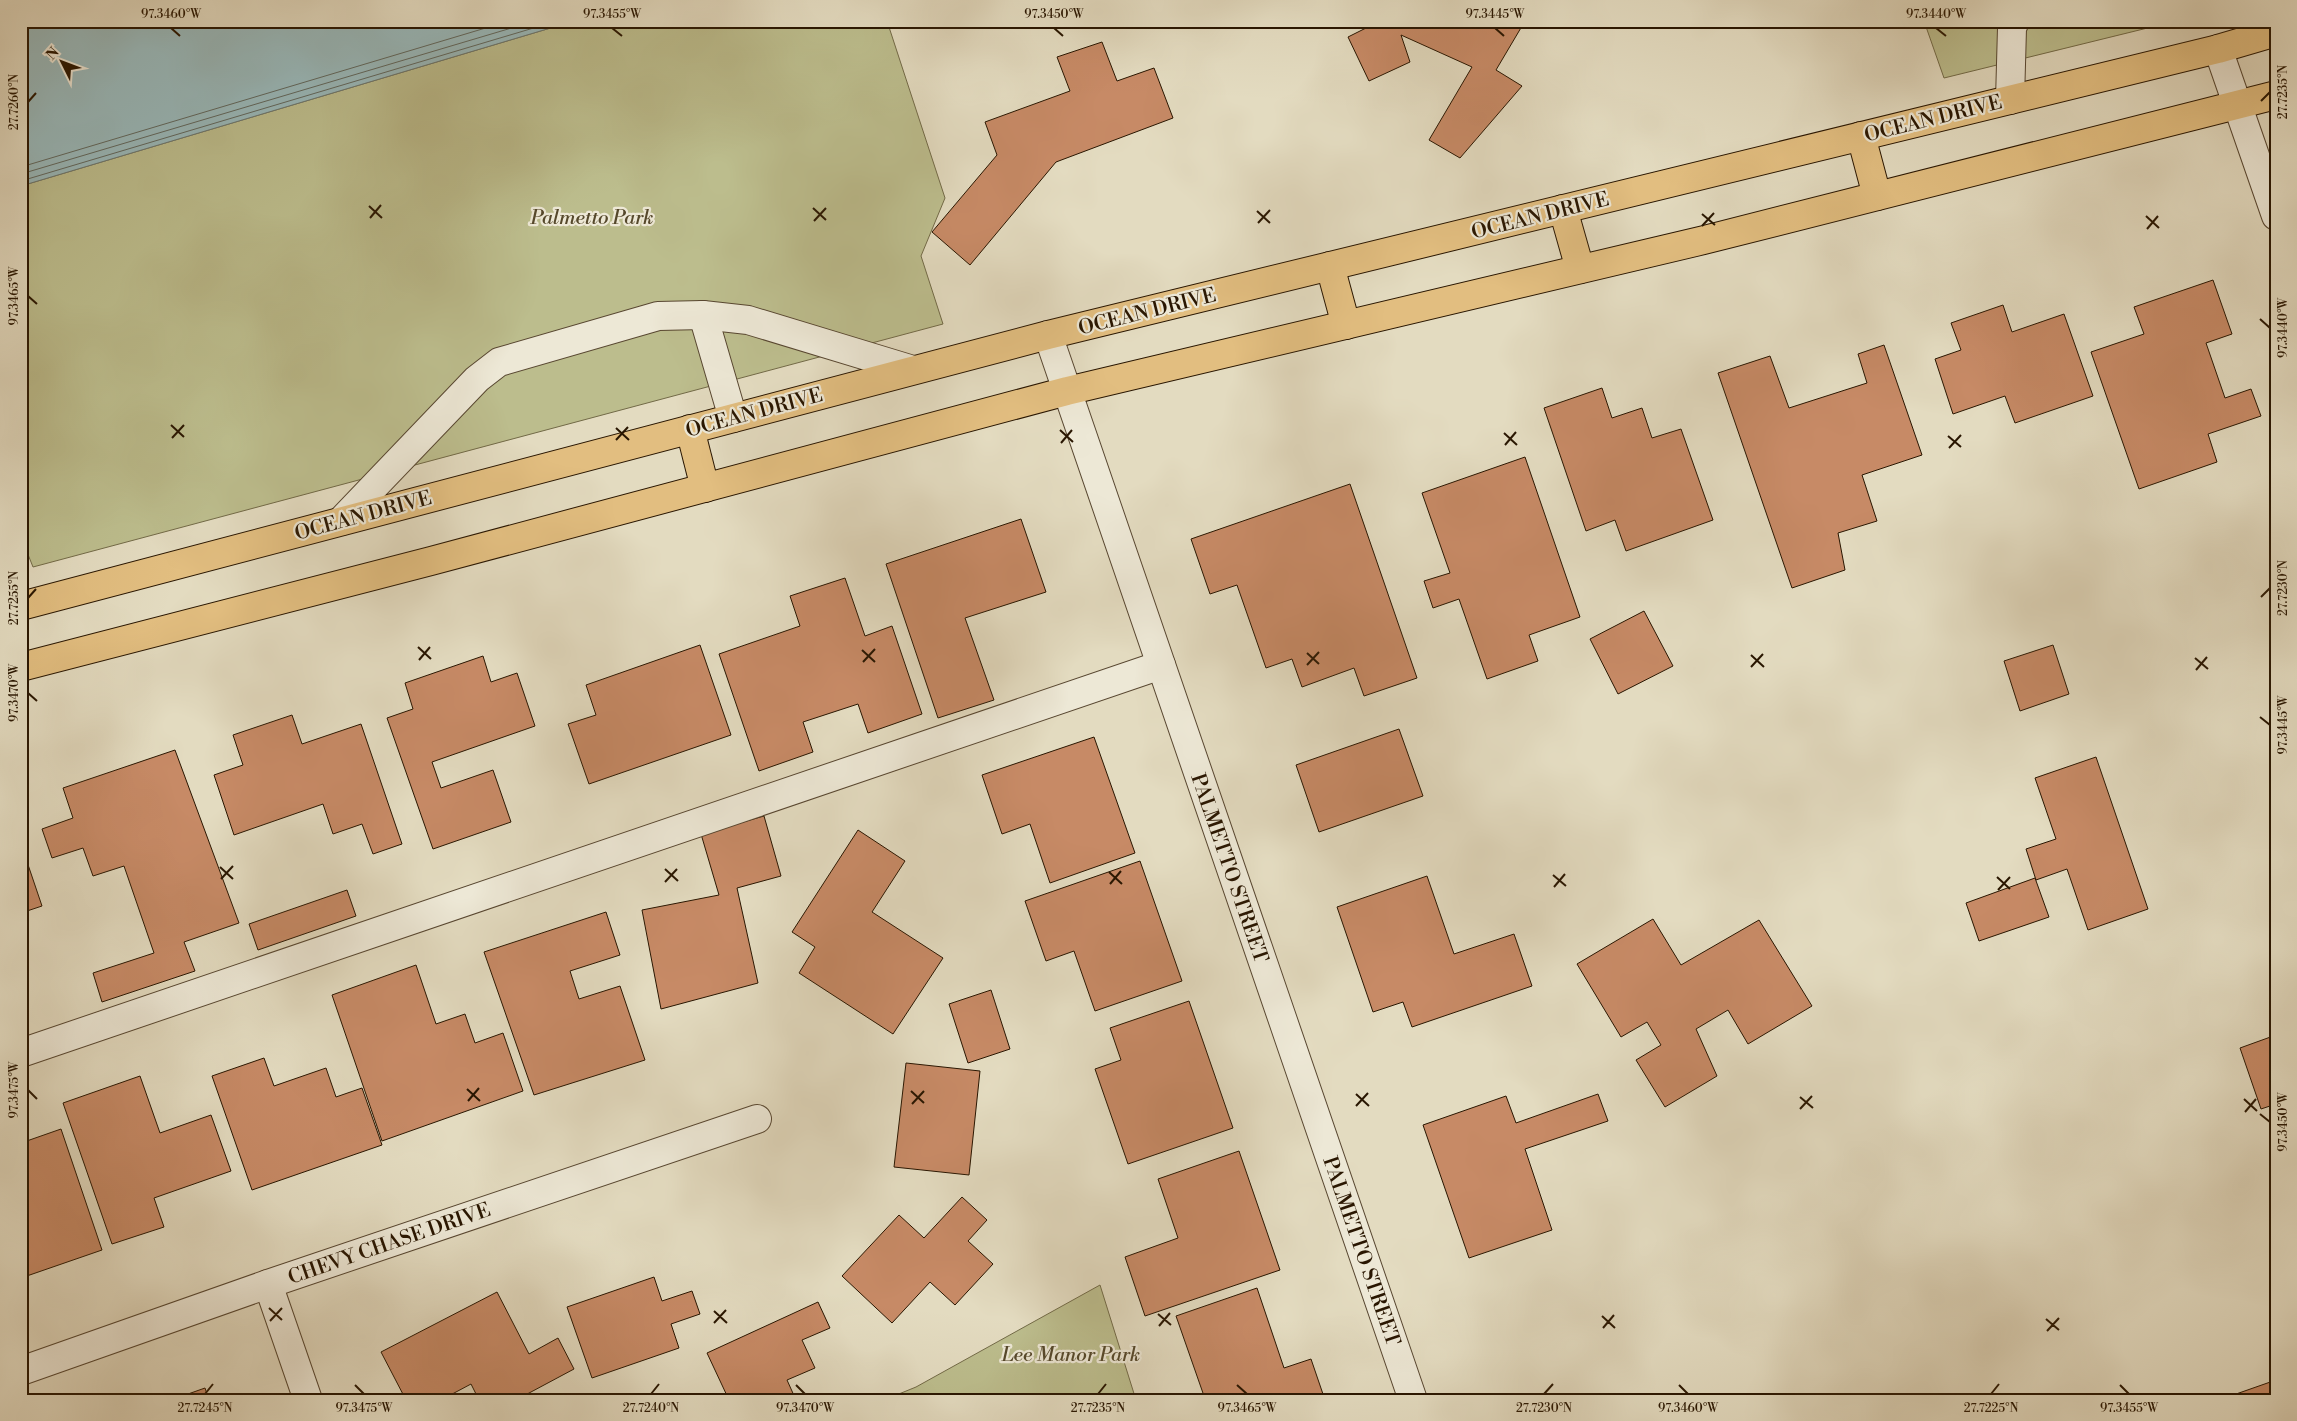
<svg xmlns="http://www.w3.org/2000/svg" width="2297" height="1421" viewBox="0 0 2297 1421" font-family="'Libre Bodoni',serif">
<rect width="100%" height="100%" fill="#e3dbc0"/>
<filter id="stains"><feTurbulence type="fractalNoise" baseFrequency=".004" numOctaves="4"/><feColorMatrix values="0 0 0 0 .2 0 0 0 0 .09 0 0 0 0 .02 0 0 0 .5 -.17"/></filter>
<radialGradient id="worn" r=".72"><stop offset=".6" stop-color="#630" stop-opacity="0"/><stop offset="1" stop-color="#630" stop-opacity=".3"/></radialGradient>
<!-- green -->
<g fill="#bcbd8d" stroke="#726a47">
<path d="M574,21H887L945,198L921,256L943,324L33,567L21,537V186Z"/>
<path d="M1924,21H2176L1944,78Z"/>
<path d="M1100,1285L1136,1400H884L916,1387Z"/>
</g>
<!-- water -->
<path fill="#99b9bb" stroke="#6c7871" d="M21,21H574L21,186Z"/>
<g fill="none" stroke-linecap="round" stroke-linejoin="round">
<!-- shore -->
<g stroke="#61685e" stroke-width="1">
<path d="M21,167L509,21"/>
<path d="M21,174L535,21"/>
<path d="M21,181L557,21"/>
</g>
</g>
<!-- building -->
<g fill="#c78a66" stroke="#291601">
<path d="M1380,21H1525L1496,70L1522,86L1460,158L1429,140L1472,67L1401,35L1410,62L1369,81L1348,37Z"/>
<path d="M1102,42L1117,81L1154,68L1173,118L1056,162L970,265L932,232L997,155L985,122L1070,91L1057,57Z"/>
<path d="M2213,280L2232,334L2206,343L2225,398L2251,389L2261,416L2208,434L2217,462L2139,489L2091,352L2144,334L2134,307Z"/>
<path d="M2003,305L2012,332L2064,314L2093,396L2015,423L2005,396L1953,414L1935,359L1961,350L1951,323Z"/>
<path d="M1884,345L1922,455L1862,475L1877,521L1838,533L1845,570L1792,588L1718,373L1770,356L1789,408L1867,383L1858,354Z"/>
<path d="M1602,388L1612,418L1642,408L1652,438L1681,429L1713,520L1626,551L1615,520L1586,531L1544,408Z"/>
<path d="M1525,457L1580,617L1529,635L1538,661L1487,679L1459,599L1433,608L1424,581L1450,573L1422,493Z"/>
<path d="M1350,484L1417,678L1364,696L1354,668L1302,687L1292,659L1266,668L1237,585L1210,594L1191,539Z"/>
<path d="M1021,519L1046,592L965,618L994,700L938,718L886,564Z"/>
<path d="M845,578L865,636L892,626L922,714L868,733L858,704L803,722L813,752L759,771L719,654L800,626L790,596Z"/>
<path d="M1644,611L1673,666L1618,694L1590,639Z"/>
<path d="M700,645L731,735L589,784L568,724L596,715L586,685Z"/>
<path d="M2053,645L2069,694L2020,711L2004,661Z"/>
<path d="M483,656L491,682L517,673L535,726L432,762L441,788L493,770L511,822L433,849L387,718L413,709L405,683Z"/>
<path d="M292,715L302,744L361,724L402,844L373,854L362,824L333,834L323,804L234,835L214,775L243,765L233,735Z"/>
<path d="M1399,729L1423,796L1319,832L1296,765Z"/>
<path d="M1094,737L1135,853L1050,883L1030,824L1002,834L982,775Z"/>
<path d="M175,750L239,923L184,942L195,971L102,1002L93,973L154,953L124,866L93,876L83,848L52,858L42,829L73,818L63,788Z"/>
<path d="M2096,757L2148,909L2088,930L2067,869L2036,880L2026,849L2056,839L2035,778Z"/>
<path d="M764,816L781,876L737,888L758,983L661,1009L642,910L719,895L701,834Z"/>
<path d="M858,830L905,861L872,912L943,958L893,1034L799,973L815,947L792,932Z"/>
<path d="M21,844L42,906L21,913Z"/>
<path d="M1140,861L1182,981L1095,1011L1074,951L1046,961L1025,901Z"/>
<path d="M1427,876L1454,954L1514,934L1532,986L1412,1027L1403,1002L1373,1012L1337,907Z"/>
<path d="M2035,878L2049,917L1979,941L1966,903Z"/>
<path d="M347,890L356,916L258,950L249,924Z"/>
<path d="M606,912L620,955L570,971L579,999L620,986L645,1060L534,1095L484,952Z"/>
<path d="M1653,919L1681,965L1759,920L1812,1006L1748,1044L1728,1010L1696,1029L1717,1076L1665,1107L1636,1060L1661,1045L1647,1022L1621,1037L1577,964Z"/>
<path d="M416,965L436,1024L465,1014L475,1043L503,1033L523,1091L382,1141L332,995Z"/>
<path d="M991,990L1010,1049L968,1063L949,1004Z"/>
<path d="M1189,1001L1233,1128L1128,1164L1095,1069L1121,1060L1110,1028Z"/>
<path d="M2276,1035V1104L2261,1109L2240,1048Z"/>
<path d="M264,1058L274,1086L326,1068L336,1097L362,1088L382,1145L252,1190L212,1076Z"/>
<path d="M906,1063L980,1071L969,1175L894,1167Z"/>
<path d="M140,1076L160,1133L211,1115L231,1171L154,1198L164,1227L112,1244L63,1103Z"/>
<path d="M1598,1094L1608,1121L1525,1149L1552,1230L1469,1258L1423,1125L1506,1096L1516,1123Z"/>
<path d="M61,1129L102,1250L21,1278V1143Z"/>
<path d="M1239,1151L1280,1270L1145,1316L1125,1257L1178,1238L1158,1179Z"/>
<path d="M962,1197L987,1220L968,1241L993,1264L955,1305L930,1282L892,1323L842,1276L899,1215L924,1238Z"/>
<path d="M654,1277L662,1301L692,1291L700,1314L671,1324L679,1348L592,1378L567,1307Z"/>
<path d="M1257,1288L1284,1368L1311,1359L1325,1400H1193L1204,1396L1176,1316Z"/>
<path d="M497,1292L529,1354L558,1338L574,1369L516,1400H479L471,1384L441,1400H406L381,1352Z"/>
<path d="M818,1302L830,1328L802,1340L815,1368L787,1380L796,1400H729L707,1353Z"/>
<path d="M2276,1380V1400H2219Z"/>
<path d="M205,1388L209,1400H171Z"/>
</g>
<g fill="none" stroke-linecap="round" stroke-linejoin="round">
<!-- minor casing -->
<g stroke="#584731" stroke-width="30">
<g id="minor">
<path d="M2218,49L2276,216"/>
<path d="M2010,100L2012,28L2015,21"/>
<path d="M703,315L733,418"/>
<path d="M1048,335L1413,1400"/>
<path d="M341,521L477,379L499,362L658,316L703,315L748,320L913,370"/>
<path d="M21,1053L1161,665"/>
<path d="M268,1284L308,1400"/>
<path d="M21,1371L268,1284L757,1119"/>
</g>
</g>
<!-- major casing -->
<g stroke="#291601" stroke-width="30">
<g id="major">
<path d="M1861,136L1877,196"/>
<path d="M1563,209L1580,269"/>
<path d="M1330,266L1346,325"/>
<path d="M690,429L705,488"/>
<path d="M21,606L1048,335L2218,49L2276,32"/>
<path d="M21,667L431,561L1067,391L1704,240L2276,95"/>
</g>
</g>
<!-- minor -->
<use href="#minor" stroke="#ede8d6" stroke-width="28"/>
<!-- major -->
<use href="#major" stroke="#e2be80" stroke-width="28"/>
</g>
<!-- ticks -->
<path fill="none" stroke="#291601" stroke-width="2" d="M171,28L180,36M612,28L622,36M1054,28L1063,36M1495,28L1504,36M1936,28L1946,36M2261,101L2270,92M28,102L36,93M369,206L382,218M813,208L826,220M1257,211L1270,223M1702,214L1715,225M2146,216L2159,228M370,218L381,205M814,221L826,208M1258,223L1270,210M1702,226L1714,213M2147,229L2158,216M28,296L37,304M2260,319L2270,328M171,425L184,437M616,428L629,440M1060,430L1073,442M1504,433L1517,445M1948,436L1961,447M172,438L184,425M616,440L628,427M1061,443L1072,430M1505,445L1516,432M1949,448L1961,435M2261,597L2270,588M28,598L36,589M418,647L431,659M862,650L875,662M1307,653L1319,664M1751,655L1764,667M2195,658L2208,669M419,660L430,647M863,662L875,649M1307,665L1319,652M1751,667L1763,654M2196,670L2207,657M28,693L37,701M2260,717L2270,725M220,867L233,879M665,869L678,881M1109,872L1122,884M1553,875L1566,886M1997,877L2010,889M221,879L233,866M665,882L677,869M1110,884L1121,871M1554,887L1565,874M1998,890L2010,877M467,1089L480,1101M28,1090L37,1099M911,1091L924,1103M1356,1094L1369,1106M1800,1097L1813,1108M2244,1099L2257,1111M468,1101L479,1088M912,1104L924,1091M1356,1106L1368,1093M1800,1109L1812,1096M2245,1112L2256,1099M2260,1114L2270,1122M269,1308L282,1320M714,1311L727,1323M1158,1314L1171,1325M1602,1316L1615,1328M2046,1319L2059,1330M270,1321L282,1308M714,1323L726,1310M1159,1326L1170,1313M1603,1328L1614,1315M2047,1331L2059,1318M355,1385L364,1394M796,1385L805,1394M1237,1385L1247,1394M1679,1385L1688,1394M2120,1385L2129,1394M205,1394L213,1384M651,1394L659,1384M1098,1394L1106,1384M1544,1394L1553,1384M1991,1394L1999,1384"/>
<g text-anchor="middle" stroke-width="4.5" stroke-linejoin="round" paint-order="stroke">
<!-- street labels -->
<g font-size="20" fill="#291601" stroke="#ede8d6">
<text transform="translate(1933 118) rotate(-14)" y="7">OCEAN DRIVE</text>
<text transform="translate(1540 215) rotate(-14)" y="7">OCEAN DRIVE</text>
<text transform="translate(1147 311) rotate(-14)" y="7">OCEAN DRIVE</text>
<text transform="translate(754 412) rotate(-15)" y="7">OCEAN DRIVE</text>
<text transform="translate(363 515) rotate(-15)" y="7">OCEAN DRIVE</text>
<text transform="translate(1230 868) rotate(71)" y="7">PALMETTO STREET</text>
<text transform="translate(389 1243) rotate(-19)" y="7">CHEVY CHASE DRIVE</text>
<text transform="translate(1362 1251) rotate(71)" y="7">PALMETTO STREET</text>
</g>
<!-- park labels -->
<g font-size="20" font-style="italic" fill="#55482b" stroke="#ede8d6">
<text x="592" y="224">Palmetto Park</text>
<text x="1071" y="1361">Lee Manor Park</text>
</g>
</g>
<!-- margin -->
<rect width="2297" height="1421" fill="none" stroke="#e3dbc0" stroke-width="55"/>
<!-- north arrow -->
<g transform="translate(62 62) rotate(312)" stroke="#ede8d6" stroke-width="4" paint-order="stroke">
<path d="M0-4L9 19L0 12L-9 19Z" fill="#291601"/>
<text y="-8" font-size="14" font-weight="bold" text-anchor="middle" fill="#291601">N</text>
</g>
<rect x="28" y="28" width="2242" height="1366" fill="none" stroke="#291601" stroke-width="2"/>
<g font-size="12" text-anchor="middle" fill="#291601">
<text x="171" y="18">97.3460°W</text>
<text x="612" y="18">97.3455°W</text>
<text x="1054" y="18">97.3450°W</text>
<text x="1495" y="18">97.3445°W</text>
<text x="1936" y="18">97.3440°W</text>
<text transform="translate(2283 92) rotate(-90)" y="4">27.7235°N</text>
<text transform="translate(14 102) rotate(-90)" y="4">27.7260°N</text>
<text transform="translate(14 296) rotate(-90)" y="4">97.3465°W</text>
<text transform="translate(2283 328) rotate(-90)" y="4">97.3440°W</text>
<text transform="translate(2283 588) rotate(-90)" y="4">27.7230°N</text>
<text transform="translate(14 598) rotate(-90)" y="4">27.7255°N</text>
<text transform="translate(14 693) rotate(-90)" y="4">97.3470°W</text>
<text transform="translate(2283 725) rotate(-90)" y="4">97.3445°W</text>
<text transform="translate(14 1090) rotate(-90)" y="4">97.3475°W</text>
<text transform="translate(2283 1122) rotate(-90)" y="4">97.3450°W</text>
<text x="205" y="1412">27.7245°N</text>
<text x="364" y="1412">97.3475°W</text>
<text x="651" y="1412">27.7240°N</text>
<text x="805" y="1412">97.3470°W</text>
<text x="1098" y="1412">27.7235°N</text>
<text x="1247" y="1412">97.3465°W</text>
<text x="1544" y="1412">27.7230°N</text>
<text x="1688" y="1412">97.3460°W</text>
<text x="1991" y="1412">27.7225°N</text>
<text x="2129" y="1412">97.3455°W</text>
</g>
<rect width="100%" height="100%" filter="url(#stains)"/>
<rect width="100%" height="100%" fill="url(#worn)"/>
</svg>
